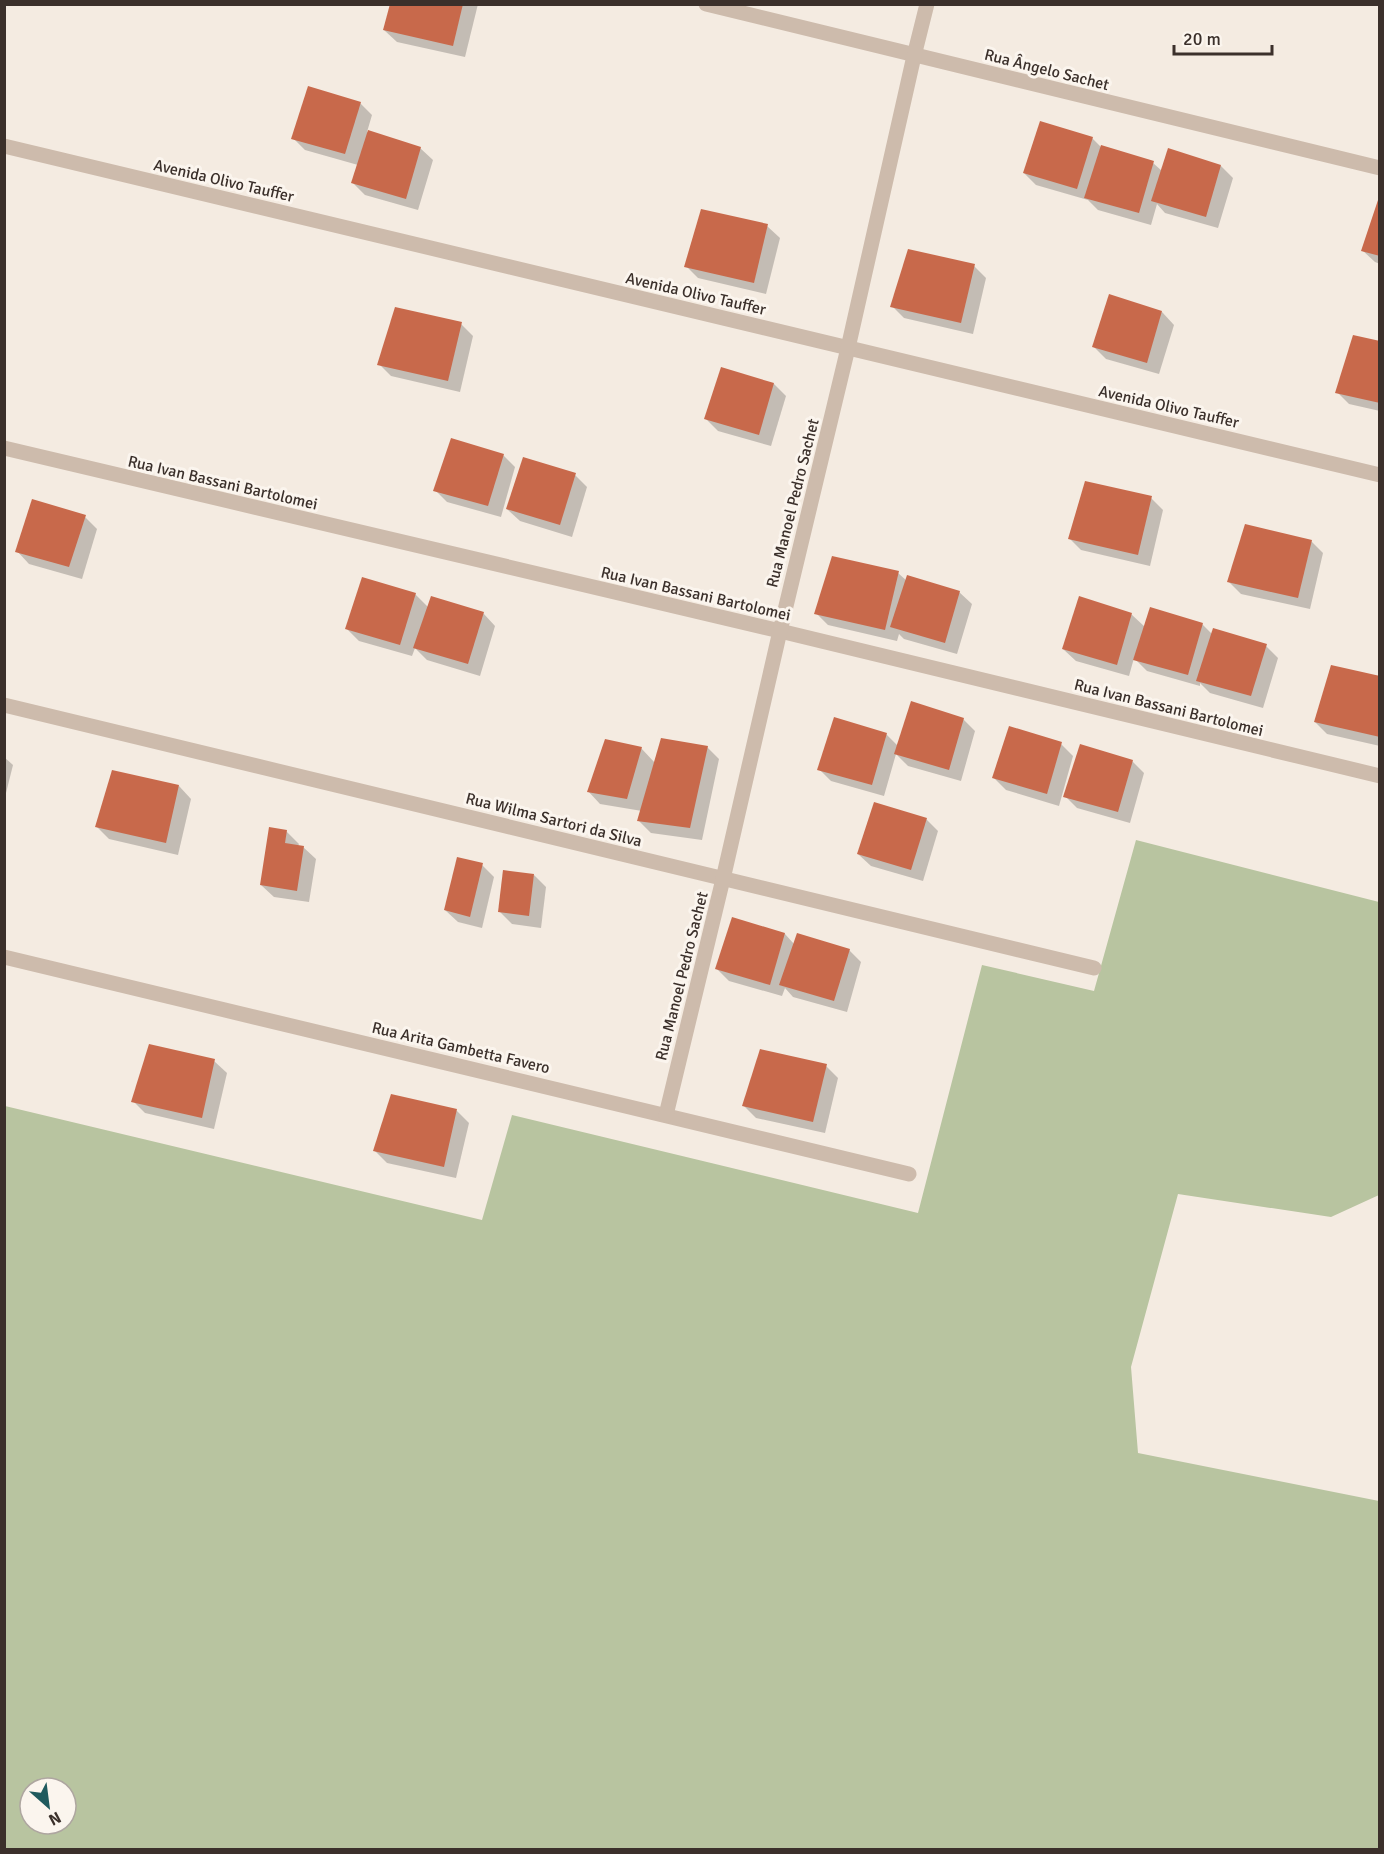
<svg xmlns="http://www.w3.org/2000/svg" width="1384" height="1854" viewBox="0 0 1384 1854" font-family="Signika,sans-serif">
<rect width="100%" height="100%" fill="#f4ebe1"/>
<!-- green -->
<path fill="#b8c4a0" fill-rule="evenodd" d="M1136,840L1379,902V1195L1331,1217L1178,1194L1131,1367L1138,1453L1379,1501V1849L5,1850V1106L482,1220L512,1115L918,1213L982,965L1094,991ZM30,1788H66V1824H30Z"/>
<!-- shadow -->
<g fill="#0003">
<path d="M392,4H478L465,57L397,42L384,30Z"/>
<path d="M360,103L372,115L367,132L420,148L433,160L418,210L365,195L353,183L358,165L305,150L293,138Z"/>
<path d="M1092,138L1101,147L1153,163L1162,171L1221,166L1233,178L1218,228L1165,213L1157,204L1151,225L1098,210L1088,200L1036,185L1024,173Z"/>
<path d="M1380,200V264L1375,262L1362,250Z"/>
<path d="M767,226L780,238L766,294L698,278L686,266Z"/>
<path d="M974,266L986,278L973,334L904,318L892,306Z"/>
<path d="M1162,312L1174,325L1159,374L1106,359L1094,347Z"/>
<path d="M461,324L473,336L460,392L391,376L379,364Z"/>
<path d="M1380,343V411L1349,404L1337,392Z"/>
<path d="M722,369L774,384L786,396L771,446L718,431L706,419Z"/>
<path d="M503,455L515,467L501,517L447,502L435,490Z"/>
<path d="M575,475L587,487L572,537L520,521L507,509Z"/>
<path d="M1151,498L1163,510L1150,566L1081,550L1069,538Z"/>
<path d="M85,517L97,529L82,579L29,564L17,551Z"/>
<path d="M1311,541L1323,553L1310,609L1241,594L1229,582Z"/>
<path d="M898,573L907,581L959,592L972,604L957,654L904,639L899,634L897,641L828,625L816,613Z"/>
<path d="M415,594L429,608L483,613L495,626L480,676L427,660L415,648L412,656L359,641L347,629Z"/>
<path d="M1131,614L1145,627L1202,624L1213,635L1266,646L1278,658L1263,708L1210,693L1200,683V686L1147,671L1134,658L1129,676L1076,661L1063,649Z"/>
<path d="M1380,677V746L1327,734L1315,722Z"/>
<path d="M963,719L975,731L961,781L908,766L896,754L884,796L831,781L819,769L886,734L898,746Z"/>
<path d="M1061,744L1073,756L1059,806L1006,790L994,778Z"/>
<path d="M707,747L719,759L702,840L651,833L639,821L642,811L600,804L588,791L641,748L655,763Z"/>
<path d="M4,757L13,765L4,801Z"/>
<path d="M1132,761L1144,773L1130,823L1077,808L1065,796Z"/>
<path d="M179,786L191,799L178,855L109,839L97,827Z"/>
<path d="M926,819L938,831L923,881L871,866L858,854Z"/>
<path d="M286,831L299,844L298,846L303,847L316,859L309,902L274,897L261,885Z"/>
<path d="M482,865L494,877L482,928L458,922L445,910Z"/>
<path d="M534,875L546,887L541,928L512,924L500,912Z"/>
<path d="M733,919L785,934L794,944L849,950L861,962L847,1012L793,997L785,988L782,996L729,981L717,969Z"/>
<path d="M214,1061L227,1073L214,1129L145,1113L133,1101Z"/>
<path d="M826,1066L838,1078L825,1133L756,1118L744,1106Z"/>
<path d="M456,1110L469,1123L456,1178L387,1163L375,1151Z"/>
</g>
<!-- building -->
<g fill="#c8694b">
<path d="M390,4H463L453,46L383,30Z"/>
<path d="M308,86L361,102L345,154L291,139Z"/>
<path d="M1040,121L1093,137L1077,189L1023,173Z"/>
<path d="M368,130L421,147L406,199L351,183Z"/>
<path d="M1101,145L1154,161L1139,213L1084,198Z"/>
<path d="M1168,148L1221,165L1206,217L1151,201Z"/>
<path d="M1380,194V256L1361,251Z"/>
<path d="M701,209L768,224L754,283L684,267Z"/>
<path d="M908,249L975,264L961,323L890,307Z"/>
<path d="M1109,294L1162,311L1147,363L1092,347Z"/>
<path d="M395,307L462,322L448,381L377,365Z"/>
<path d="M1353,335L1380,341V403L1335,393Z"/>
<path d="M721,367L774,383L759,435L704,419Z"/>
<path d="M451,438L504,454L488,506L433,491Z"/>
<path d="M523,457L576,473L560,525L506,509Z"/>
<path d="M1085,481L1152,496L1138,555L1068,539Z"/>
<path d="M32,499L86,515L69,567L15,552Z"/>
<path d="M1245,524L1312,540L1298,598L1227,582Z"/>
<path d="M832,556L899,571L885,630L814,614Z"/>
<path d="M907,575L960,591L945,643L890,627Z"/>
<path d="M362,577L416,593L400,645L345,629Z"/>
<path d="M431,596L484,612L468,664L413,648Z"/>
<path d="M1079,596L1132,613L1117,665L1062,649Z"/>
<path d="M1150,607L1203,623L1188,675L1133,660Z"/>
<path d="M1213,628L1267,644L1251,696L1196,681Z"/>
<path d="M1331,665L1380,676V737L1314,722Z"/>
<path d="M911,701L964,718L949,770L894,754Z"/>
<path d="M834,717L887,733L872,785L817,770Z"/>
<path d="M1009,726L1062,742L1047,794L992,778Z"/>
<path d="M661,738L708,746L690,828L637,821Z"/>
<path d="M605,739L642,747L627,799L587,792Z"/>
<path d="M1080,744L1133,760L1118,812L1063,797Z"/>
<path d="M112,770L179,785L166,843L95,827Z"/>
<path d="M874,802L927,818L911,870L857,854Z"/>
<path d="M269,827L287,830L285,843L304,846L297,891L260,885Z"/>
<path d="M457,857L483,863L470,917L444,910Z"/>
<path d="M503,870L534,874L529,916L498,912Z"/>
<path d="M732,917L785,933L770,985L715,969Z"/>
<path d="M797,933L850,949L834,1001L779,985Z"/>
<path d="M149,1044L215,1059L202,1118L131,1102Z"/>
<path d="M760,1049L827,1064L813,1122L742,1106Z"/>
<path d="M391,1094L457,1109L444,1167L373,1151Z"/>
</g>
<g fill="none" stroke-linecap="round" stroke-linejoin="round">
<!-- minor -->
<g stroke="#cdbbac" stroke-width="15">
<path d="M706,4L1380,168"/>
<path d="M4,146L1380,475"/>
<path d="M4,448L780,631L1380,776"/>
<path d="M4,705L1094,968"/>
<path d="M4,957L909,1174"/>
<path d="M666,1115L723,879L780,631L848,348L914,56L927,4"/>
</g>
</g>
<g text-anchor="middle" stroke-width="6" stroke-linejoin="round" paint-order="stroke">
<!-- street labels -->
<g font-size="16" fill="#3b302b" stroke="#fbf5ee">
<text transform="translate(1047 69) rotate(14)" y="6">Rua Ângelo Sachet</text>
<text transform="translate(224 180) rotate(13)" y="6">Avenida Olivo Tauffer</text>
<text transform="translate(696 293) rotate(13)" y="6">Avenida Olivo Tauffer</text>
<text transform="translate(1169 406) rotate(13)" y="6">Avenida Olivo Tauffer</text>
<text transform="translate(223 482) rotate(13)" y="6">Rua Ivan Bassani Bartolomei</text>
<text transform="translate(792 503) rotate(-76)" y="6">Rua Manoel Pedro Sachet</text>
<text transform="translate(696 593) rotate(13)" y="6">Rua Ivan Bassani Bartolomei</text>
<text transform="translate(1169 707) rotate(14)" y="6">Rua Ivan Bassani Bartolomei</text>
<text transform="translate(554 819) rotate(14)" y="6">Rua Wilma Sartori da Silva</text>
<text transform="translate(681 976) rotate(-76)" y="6">Rua Manoel Pedro Sachet</text>
<text transform="translate(461 1047) rotate(13)" y="6">Rua Arita Gambetta Favero</text>
</g>
</g>
<!-- border -->
<rect width="1384" height="1854" fill="none" stroke="#3b302b" stroke-width="12"/>
<!-- north arrow -->
<g transform="translate(48 1806) rotate(152)"><circle r="28" fill="#fbf5ee" stroke="#aea6a0" stroke-width="1.5"/>
<path d="M0-4.5L10 22L0 15L-10 22Z" fill="#1f5a5e"/>
<text y="-9" font-size="16" font-weight="bold" text-anchor="middle" fill="#3b302b">N</text>
</g>
<!-- scale -->
<path d="M1174 45v9h98v-9" fill="none" stroke="#3b302b" stroke-width="3"/>
<text x="1183" y="45" font-size="18" fill="#3b302b" stroke="#fbf5ee" stroke-width="4.5" paint-order="stroke">20 m</text>
</svg>
